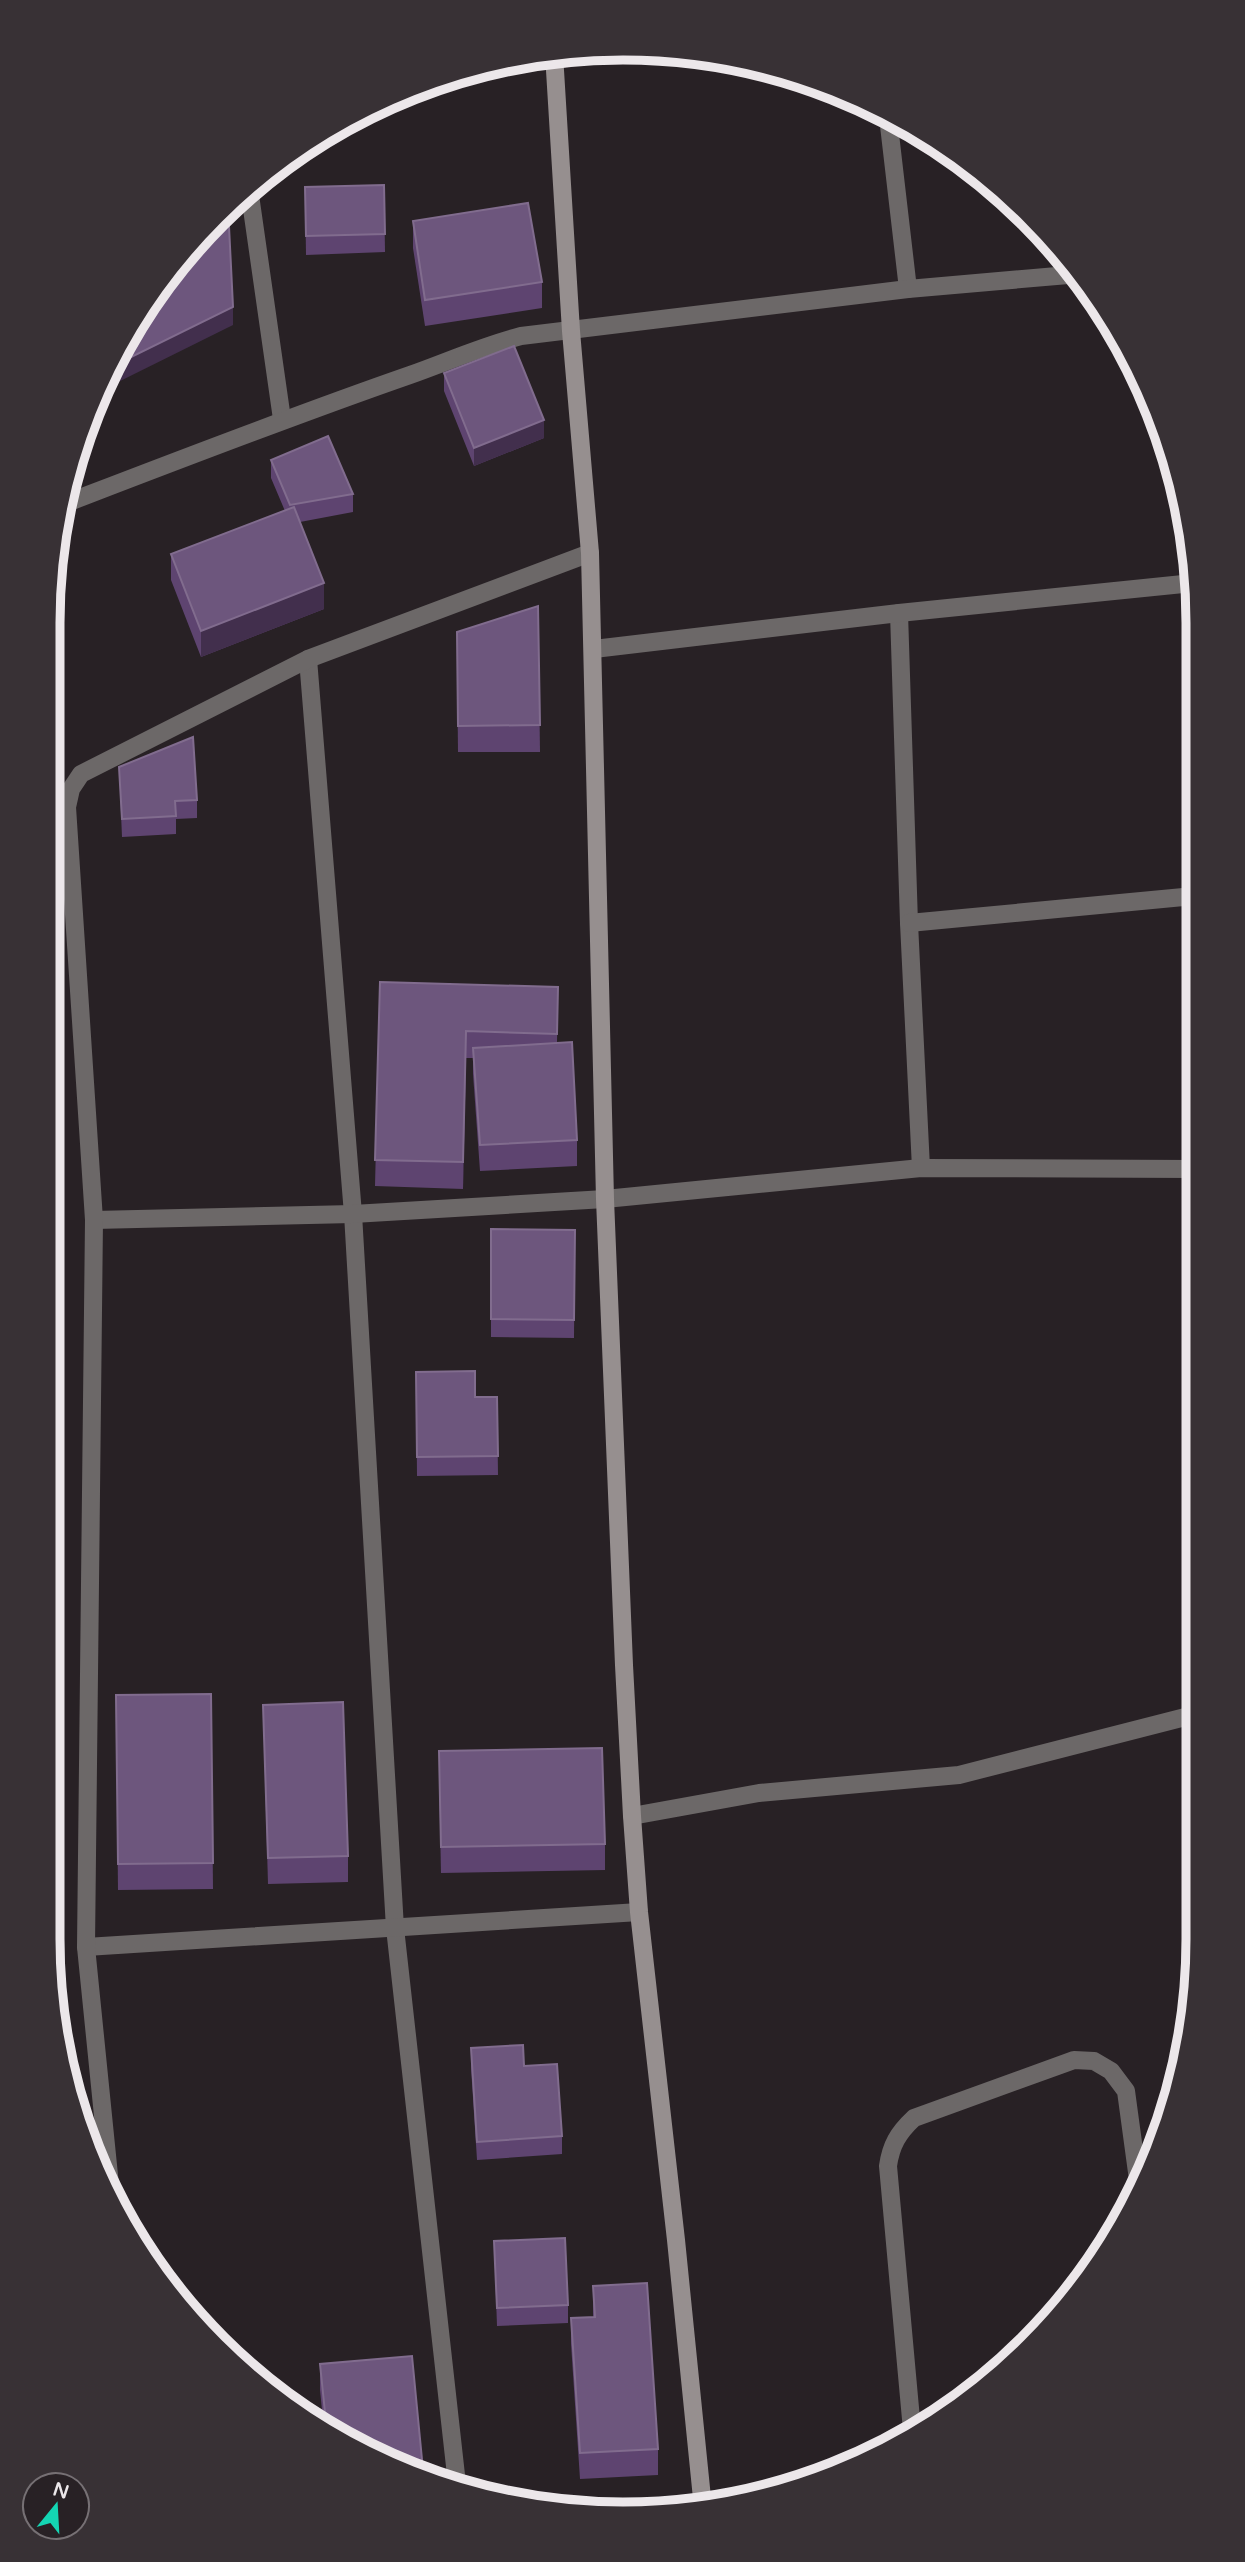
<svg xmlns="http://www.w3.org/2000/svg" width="1245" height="2562" viewBox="0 0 1245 2562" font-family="'Varela Round',sans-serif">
<rect width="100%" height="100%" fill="#282125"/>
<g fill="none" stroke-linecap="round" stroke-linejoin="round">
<!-- street -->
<g stroke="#6c6868" stroke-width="18">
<path d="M888,117L908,289"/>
<path d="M249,188L282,419"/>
<path d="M59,506C176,461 292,416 410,375C447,362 482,346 521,336L908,289L1080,274"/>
<path d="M899,613L909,923L921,1168"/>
<path d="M594,649L899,613L1193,583"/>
<path d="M308,659L353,1214L395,1928L457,2484"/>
<path d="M909,923L1194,896"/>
<path d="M94,1220L353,1214L605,1199L921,1168L1195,1169"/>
<path d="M632,1816L759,1793L959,1775L1197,1714"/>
<path d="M86,1947L639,1912"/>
<path d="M110,2185L86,1947L94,1220L67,807L71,789L81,774L308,659L590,553"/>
<path d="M912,2430L888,2166C891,2145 898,2133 914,2118L1074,2060L1094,2061L1111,2071L1126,2091L1139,2187"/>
</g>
<!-- secondary -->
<path stroke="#968f8f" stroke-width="18" d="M554,54L571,331L590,553L605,1199L624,1665L632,1816L639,1912L676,2240L703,2508"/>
</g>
<!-- wall -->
<g fill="#5e4470">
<path d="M384,185L385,252L306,255L305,187Z"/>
<path d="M413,221L542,282V308L425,326L413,248Z"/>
<path d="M444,373L544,438L474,466L444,391Z"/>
<path d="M271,460L353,494V512L300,522L324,609L201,657L171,580V554L285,511L271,478Z"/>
<path d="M538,606L540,752H458L457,658Z"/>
<path d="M119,767L197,800V818L176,819V834L122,837Z"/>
<path d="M380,982L558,987L557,1042L577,1140V1166L480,1171L473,1074V1058H466L463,1189L375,1186Z"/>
<path d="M491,1229L575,1230L574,1338L491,1337Z"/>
<path d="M416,1372L475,1397H497L498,1475L417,1476Z"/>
<path d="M211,1694L213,1889L118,1890L116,1695Z"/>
<path d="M263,1705L348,1856V1882L268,1884Z"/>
<path d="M439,1777L605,1844V1870L441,1873Z"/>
<path d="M471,2048L524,2066L562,2136V2154L477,2160L471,2067Z"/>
<path d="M494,2241L568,2305V2323L497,2326Z"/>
<path d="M593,2286L658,2449V2475L580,2479L571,2344V2318L593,2317Z"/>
<path d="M412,2356L423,2471L335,2437L324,2430L320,2390V2364Z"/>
</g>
<!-- shaded-wall -->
<g fill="#422f4d">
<path d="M233,307V325L96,393L109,368Z"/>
<path d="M544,420V438L474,466V448Z"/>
<path d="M324,583V609L201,657V631Z"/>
<path d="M466,1031V1058L463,1189V1162Z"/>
</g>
<!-- building -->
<g fill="#6d567d" stroke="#816c8e" stroke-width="2">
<path d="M384,185L385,234L306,236L305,187Z"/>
<path d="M528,203L542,282L425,300L413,221Z"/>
<path d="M228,206L233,307L109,368L144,303L216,215Z"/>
<path d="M514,346L544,420L474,448L444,373Z"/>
<path d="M328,436L353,494L290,505L271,460Z"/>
<path d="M294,507L324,583L201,631L171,554Z"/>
<path d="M538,606L540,725L458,726L457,632Z"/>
<path d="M193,737L197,800L175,801L176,816L122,819L119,767Z"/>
<path d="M380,982L558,987L557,1034L466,1031L463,1162L375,1160Z"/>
<path d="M572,1042L577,1140L480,1145L473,1048Z"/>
<path d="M491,1229L575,1230L574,1320L491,1319Z"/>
<path d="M475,1371V1397H497L498,1456L417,1457L416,1372Z"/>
<path d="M211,1694L213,1863L118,1864L116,1695Z"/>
<path d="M343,1702L348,1856L268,1858L263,1705Z"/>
<path d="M602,1748L605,1844L441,1847L439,1751Z"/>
<path d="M523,2045L524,2066L557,2064L562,2136L477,2142L471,2048Z"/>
<path d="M565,2238L568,2305L497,2308L494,2241Z"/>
<path d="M647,2283L658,2449L580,2453L571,2318L595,2317L593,2286Z"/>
<path d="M412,2356L423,2470L335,2437L327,2432L320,2364Z"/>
</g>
<!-- crop -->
<path d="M0 0H1245V2562H0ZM623 60H623A563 563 0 0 1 1186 623V1939A563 563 0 0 1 623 2502H623A563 563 0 0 1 60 1939V623A563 563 0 0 1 623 60Z" fill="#383135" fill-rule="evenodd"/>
<path fill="none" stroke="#ece7ea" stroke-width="9" d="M623 60H623A563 563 0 0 1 1186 623V1939A563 563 0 0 1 623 2502H623A563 563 0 0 1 60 1939V623A563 563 0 0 1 623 60Z"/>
<!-- north arrow -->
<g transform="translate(56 2506) rotate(18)"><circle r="33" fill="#282125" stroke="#767074" stroke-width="2"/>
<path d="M0-5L12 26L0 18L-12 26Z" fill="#14d5b3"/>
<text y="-10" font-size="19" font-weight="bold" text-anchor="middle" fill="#ece7ea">N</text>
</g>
</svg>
